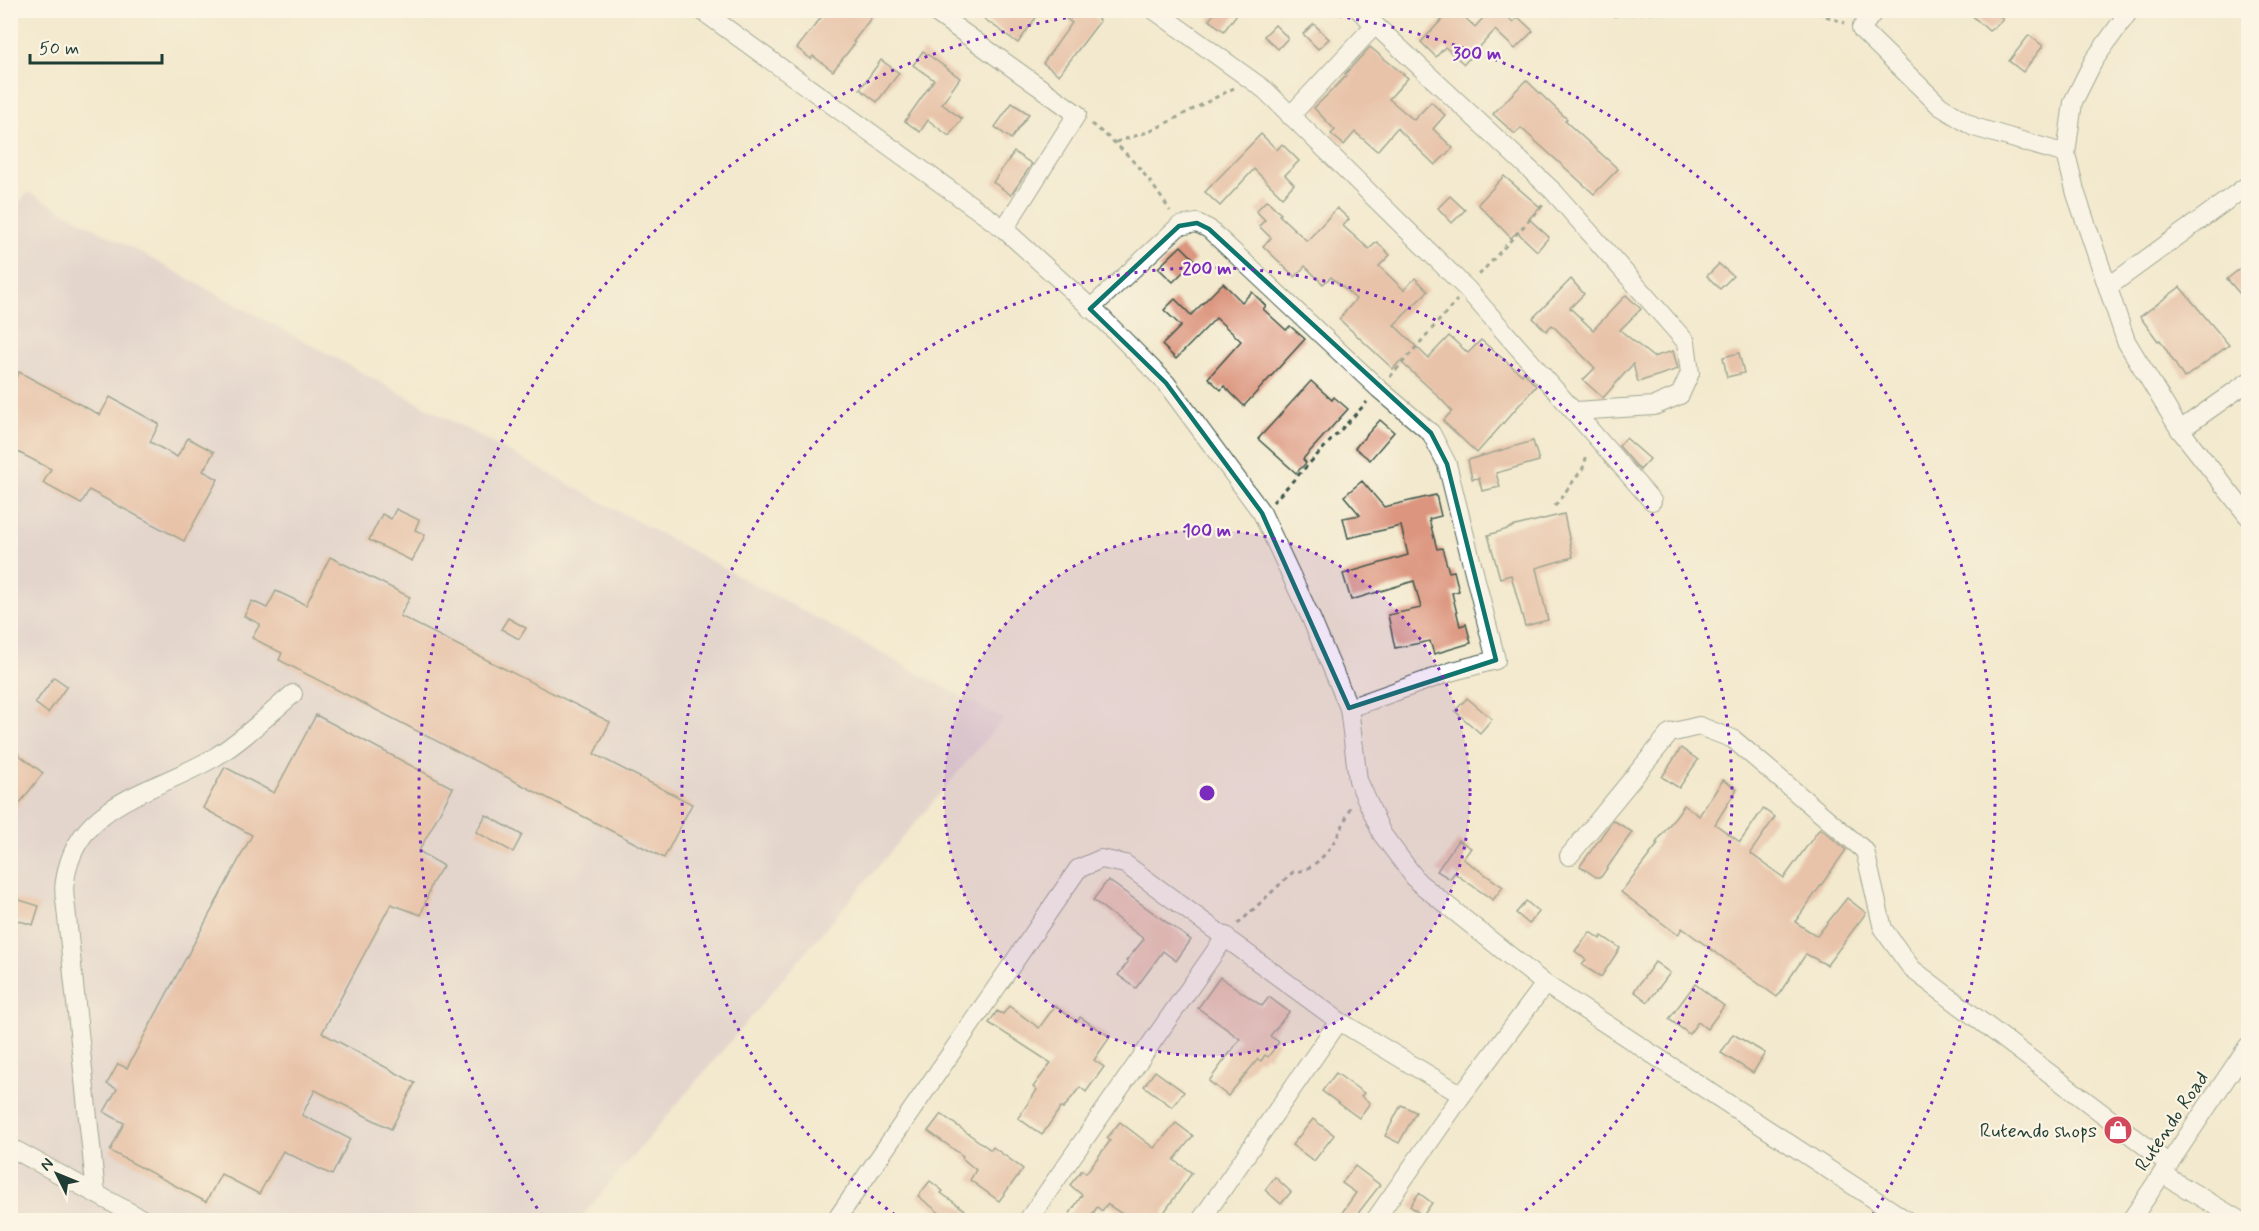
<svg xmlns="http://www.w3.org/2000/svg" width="2259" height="1231" viewBox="0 0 2259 1231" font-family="Mynerve,sans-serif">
<rect width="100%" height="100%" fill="#fcf5e5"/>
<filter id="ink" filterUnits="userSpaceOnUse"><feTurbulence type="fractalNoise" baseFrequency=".0167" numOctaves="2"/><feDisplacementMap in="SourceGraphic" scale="12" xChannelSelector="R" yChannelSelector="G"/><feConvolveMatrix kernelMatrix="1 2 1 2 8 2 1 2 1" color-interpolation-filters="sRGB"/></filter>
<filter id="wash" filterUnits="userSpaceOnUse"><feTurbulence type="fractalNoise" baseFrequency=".008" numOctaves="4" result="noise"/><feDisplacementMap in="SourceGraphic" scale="24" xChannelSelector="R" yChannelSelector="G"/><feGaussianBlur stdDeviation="1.35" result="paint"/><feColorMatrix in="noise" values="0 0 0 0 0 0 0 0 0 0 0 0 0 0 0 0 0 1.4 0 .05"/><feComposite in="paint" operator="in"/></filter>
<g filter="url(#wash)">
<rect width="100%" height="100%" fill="#f2e9ce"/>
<!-- industrial -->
<path fill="#d1bdca" d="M28,192L1003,719L579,1220H11L10,214Z"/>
<g id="blocks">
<!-- building -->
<g fill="#dc957f">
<path d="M827,10H877L853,42L855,43L833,71L813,56L811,59L797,48Z"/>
<path d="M972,10H1041L1018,43Z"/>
<path d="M1055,10H1088L1100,21L1059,75L1043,63L1072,23Z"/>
<path d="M1217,10H1240L1224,31L1209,20Z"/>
<path d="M1451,10H1457L1475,27L1490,10H1500L1513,22L1518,17L1533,31L1515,49L1495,30L1464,64L1445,47L1436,57L1421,42Z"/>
<path d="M1966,10H1995L2003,20L1989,31Z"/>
<path d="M1314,24L1329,39L1318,49L1303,34Z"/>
<path d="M1275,25L1288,38L1278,49L1264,36Z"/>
<path d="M2029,35L2043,46L2023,72L2009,61Z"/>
<path d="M1370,47L1408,78L1389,99L1414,120L1431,102L1445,115L1433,129L1453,148L1435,165L1397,128L1377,151L1355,132L1344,145L1331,134L1335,130L1314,108L1346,76L1345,74Z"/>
<path d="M923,51L960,78L942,104L962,119L949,136L928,120L920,132L905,121L934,80L913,65Z"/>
<path d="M881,60L899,73L877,102L860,89Z"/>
<path d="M1526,80L1567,119L1565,121L1618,169L1594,194L1521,128L1515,134L1493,114Z"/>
<path d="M1012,103L1029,114L1011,139L995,127Z"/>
<path d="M1261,134L1277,150L1282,144L1299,161L1285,175L1294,184L1282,197L1254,169L1220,206L1205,192Z"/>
<path d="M1014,152L1032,164L1011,195L993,182Z"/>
<path d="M1504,176L1540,207L1529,219L1549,237L1537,251L1517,232L1511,238L1478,204Z"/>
<path d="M1450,196L1465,210L1452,223L1438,208Z"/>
<path d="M1267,200L1281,214L1279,215L1307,241L1337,208L1349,219L1343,226L1369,249L1377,242L1390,255L1379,266L1404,290L1415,278L1428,291L1394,325L1428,358L1449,336L1468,353L1481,340L1522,375L1524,372L1536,386L1477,453L1443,421L1452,411L1435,393L1400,361L1393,369L1339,319L1356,299L1331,277L1323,284L1305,266L1295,277L1263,246L1271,238L1259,226L1265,220L1256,211Z"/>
<path d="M1181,246L1195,260L1173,282L1158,268Z"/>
<path d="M1719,264L1733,276L1720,289L1707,276Z"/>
<path d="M2242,267L2248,275V303L2227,279Z"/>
<path d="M1571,279L1584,294L1570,308L1593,330L1626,295L1641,309L1620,330L1653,357L1673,351L1678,369L1638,382L1633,364L1603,398L1583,380L1595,368L1552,325L1546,331L1533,318Z"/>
<path d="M1223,283L1242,302L1252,292L1266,306L1263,309L1286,330L1290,326L1305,339L1244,406L1224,386L1221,390L1208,378L1241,341L1216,318L1176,359L1162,345L1181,326L1164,310L1175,299L1191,315Z"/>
<path d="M2180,287L2229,345L2184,378L2160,340L2158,341L2140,317Z"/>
<path d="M1739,353L1744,373L1727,377L1723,357Z"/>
<path d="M19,372L100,415L110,397L159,424L150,442L177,457L188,438L214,452L203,471L218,479L184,541L89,490L81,504L43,483L51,469L10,448V388Z"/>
<path d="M1311,381L1332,400L1334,397L1348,409L1303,459L1306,463L1296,473L1258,439Z"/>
<path d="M1380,420L1394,432L1370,460L1355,448Z"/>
<path d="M1626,438L1650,459L1640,470L1619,446Z"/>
<path d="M1533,441L1539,461L1496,473L1500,487L1482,491L1479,478L1472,479L1468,460Z"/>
<path d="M1362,481L1384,507L1436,495L1441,516L1429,519L1437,549L1442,548L1449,572L1454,571L1459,591L1452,593L1460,626L1466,624L1471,643L1434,654L1430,641L1395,648L1388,615L1421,608L1414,581L1351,600L1343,574L1408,555L1401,526L1348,538L1343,518L1360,515L1344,496Z"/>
<path d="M396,509L419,520L415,530L425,535L412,561L369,540L382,514L391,519Z"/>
<path d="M1564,514L1573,557L1536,568L1548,620L1525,626L1511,575L1500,578L1488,535L1511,528V527Z"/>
<path d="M330,557L410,597L400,616L610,722L594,754L692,804L664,858L279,660L282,653L252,638L260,624L244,616L252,601L267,608L276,591L306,605Z"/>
<path d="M508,618L526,628L519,639L501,629Z"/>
<path d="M54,677L67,686L48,713L35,703Z"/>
<path d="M1467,698L1492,719L1480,733L1455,711Z"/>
<path d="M316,715L453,788L419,851L443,866L432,883L421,915L391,904L322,1033L415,1083L391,1129L315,1090L302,1115L350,1139L332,1175L283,1151L259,1194L221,1174L206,1202L110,1151L124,1123L104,1112L117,1089L107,1084L118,1064L127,1068L252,835L203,808L225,767L274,793Z"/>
<path d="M10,748L43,773L10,816Z"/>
<path d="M1681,748L1698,760L1679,788L1662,777Z"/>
<path d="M1723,780L1737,789L1715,824L1740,842L1763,809L1775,817L1750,853L1784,878L1820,828L1846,850L1795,922L1817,936L1847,898L1866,913L1827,965L1806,954L1777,997L1682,928L1678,935L1621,892L1658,844L1656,843L1684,805L1699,816Z"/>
<path d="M486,815L522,835L513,852L476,832Z"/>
<path d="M1613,820L1632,832L1601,877H1596L1580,866Z"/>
<path d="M1458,840L1471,848L1463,859L1503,887L1493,900L1454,873L1450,879L1437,871Z"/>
<path d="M1108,880L1191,940L1176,961L1163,951L1136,988L1118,975L1128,962L1126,961L1144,939L1093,900Z"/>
<path d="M10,897L39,906L33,925L10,918Z"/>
<path d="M1526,901L1539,912L1529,924L1516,913Z"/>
<path d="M1590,932L1600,939L1602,936L1620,948L1601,977L1582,965L1586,960L1575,951Z"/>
<path d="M1655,962L1670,973L1648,1002L1634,991Z"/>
<path d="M1220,977L1262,1006L1269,997L1289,1012L1270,1036L1279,1042L1268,1057L1265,1055L1261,1061L1258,1059L1228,1096L1209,1081L1240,1039L1198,1008Z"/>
<path d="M1695,984L1724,1006L1707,1029L1698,1022L1689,1034L1669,1019Z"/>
<path d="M1009,1006L1039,1028L1055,1006L1077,1022L1080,1017L1110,1037L1094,1060L1104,1067L1086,1092L1080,1087L1063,1109L1061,1107L1042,1135L1018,1118L1037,1090L1033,1087L1051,1063L989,1023L997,1011L1003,1014Z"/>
<path d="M1733,1034L1765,1053L1753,1073L1721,1053Z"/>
<path d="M1155,1071L1184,1092L1172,1107L1144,1086Z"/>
<path d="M1336,1073L1364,1093L1361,1096L1370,1103L1359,1118L1322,1091Z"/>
<path d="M1401,1105L1416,1112L1399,1143L1385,1136Z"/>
<path d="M941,1114L991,1150L993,1147L1023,1169L999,1201L970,1180L976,1170L962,1158L963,1156L928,1131Z"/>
<path d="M1313,1119L1334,1135L1314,1161L1292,1145Z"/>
<path d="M1120,1122L1154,1148L1176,1123L1193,1136L1174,1160L1192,1173L1158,1221H1133L1107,1204L1102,1211L1097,1207L1088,1221H1065L1082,1195L1070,1185L1082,1170L1086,1173L1110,1141L1107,1138Z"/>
<path d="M1355,1166L1380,1185L1352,1221H1336L1356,1193L1342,1183Z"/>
<path d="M1275,1177L1291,1192L1281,1204L1265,1190Z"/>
<path d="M930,1181L943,1191L941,1193L980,1221H950L918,1196Z"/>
<path d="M1419,1193L1432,1203L1423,1216L1410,1206Z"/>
</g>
</g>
</g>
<g filter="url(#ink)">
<use href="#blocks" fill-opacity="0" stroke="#3f574b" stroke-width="1.5"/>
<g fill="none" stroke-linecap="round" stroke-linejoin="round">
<!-- minor casing -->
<g stroke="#3f574b" stroke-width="20">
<g id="minor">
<path d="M701,10L1004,229L1104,320L1166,383L1262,513L1311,618L1349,708L1358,780L1382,834L1418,882L1545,984L1906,1220"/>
<path d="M932,10L1077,114L1004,229"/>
<path d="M1154,10L1265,90L1467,289L1652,501"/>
<path d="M1359,10L1554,192L1686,342L1690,373L1680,395L1654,406L1575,411"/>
<path d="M1875,10L1861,29L1940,106L1974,127L2066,154"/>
<path d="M2130,10L2094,60L2073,102L2066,154L2076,194L2126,341L2180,430L2248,516"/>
<path d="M1290,116L1375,25"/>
<path d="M2108,287L2248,185"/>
<path d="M1090,309L1179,226L1197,223L1209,229L1379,389L1431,433L1447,464L1496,660L1453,671L1349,708"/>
<path d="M2180,430L2248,382"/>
<path d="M1569,856L1670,733L1699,726L1733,739L1865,851L1883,929L1912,969L2169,1164"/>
<path d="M17,1151L144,1220"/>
<path d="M2162,1174L2239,1220"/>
<path d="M96,1194L66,908C65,900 63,890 65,881C76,801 157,792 215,757C243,740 268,715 293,694"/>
<path d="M836,1220L1078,869L1101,859L1125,864L1339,1021"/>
<path d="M1028,1220L1226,936"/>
<path d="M1201,1220L1339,1021L1462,1095"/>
<path d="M1375,1220L1462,1095L1545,984"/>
<path d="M2131,1220L2248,1046"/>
</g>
</g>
<!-- path -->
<g stroke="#3f574b" stroke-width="3" stroke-dasharray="4.5 4.5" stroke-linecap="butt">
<path d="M1587,10L1610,16L1654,12L1693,16L1720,10"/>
<path d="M1809,10L1845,23"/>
<path d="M1091,124C1124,147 1149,177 1170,211"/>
<path d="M1116,142L1151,131L1234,88"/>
<path d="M1479,275L1543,205"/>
<path d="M1390,377L1457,300"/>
<path d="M1273,502L1367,402"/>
<path d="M1555,506L1583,468L1587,455"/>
<path d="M1238,924L1293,872C1322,871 1342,832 1350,807"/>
</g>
<!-- minor -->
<use href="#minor" stroke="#fff" stroke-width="18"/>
</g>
</g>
<!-- marked area -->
<path d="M0 0H2259V1231H0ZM1197,223L1209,229L1431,433L1447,464L1496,660L1349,708L1262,513L1166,383L1090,309L1179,226Z" fill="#f2e9ce" fill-opacity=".55" fill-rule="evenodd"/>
<path fill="none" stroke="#0f766e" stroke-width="4.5" stroke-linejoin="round" d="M1197,223L1209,229L1431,433L1447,464L1496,660L1349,708L1262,513L1166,383L1090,309L1179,226Z"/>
<!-- distance rings -->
<circle cx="1207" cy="793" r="263" fill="#7b2cbf" fill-opacity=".12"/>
<g fill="none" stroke="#7b2cbf" stroke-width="3" stroke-dasharray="3 6">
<circle cx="1207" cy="793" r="263"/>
<path d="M902 1220A525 525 0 1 1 1512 1220"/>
<path d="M542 1216A788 788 0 0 1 1111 11M1303 11A788 788 0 0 1 1872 1216"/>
</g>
<!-- icons -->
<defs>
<g id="shop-disc" transform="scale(1.5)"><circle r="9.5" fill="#d1495b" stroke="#fcf5e5"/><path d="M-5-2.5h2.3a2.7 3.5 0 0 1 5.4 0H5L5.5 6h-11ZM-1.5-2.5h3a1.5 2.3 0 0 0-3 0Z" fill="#fff"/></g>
</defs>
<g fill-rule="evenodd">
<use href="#shop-disc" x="2118" y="1130"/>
</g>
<g text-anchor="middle" stroke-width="4.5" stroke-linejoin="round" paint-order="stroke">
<!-- street labels -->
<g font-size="20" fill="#1f3d34" stroke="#fcf5e5">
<text transform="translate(2171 1121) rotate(-56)" y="7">Rutendo Road</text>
</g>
<!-- poi labels -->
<g font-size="20" fill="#1f3d34" stroke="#fcf5e5" text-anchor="end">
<text x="2097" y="1137">Rutendo shops</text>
</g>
</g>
<circle cx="1207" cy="793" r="9" fill="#7b2cbf" stroke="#fcf5e5" stroke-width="3"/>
<g font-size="18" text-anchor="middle" font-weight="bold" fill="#7b2cbf" stroke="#fcf5e5" stroke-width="4.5" stroke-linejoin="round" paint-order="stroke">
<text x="1477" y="59">300 m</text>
<text x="1207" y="274">200 m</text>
<text x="1207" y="536">100 m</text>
</g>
<!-- margin -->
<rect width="2259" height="1231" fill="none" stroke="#fcf5e5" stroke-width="36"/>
<!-- north arrow -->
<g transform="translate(57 1174) rotate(313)" stroke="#fcf5e5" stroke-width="4.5" paint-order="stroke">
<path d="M0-4.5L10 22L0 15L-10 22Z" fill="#1f3d34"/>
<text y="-9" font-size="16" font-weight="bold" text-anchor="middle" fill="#1f3d34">N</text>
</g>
<!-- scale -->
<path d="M30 54v9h132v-9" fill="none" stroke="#1f3d34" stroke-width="3"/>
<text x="39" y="54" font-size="18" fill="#1f3d34" stroke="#fcf5e5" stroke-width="4.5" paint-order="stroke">50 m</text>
</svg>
